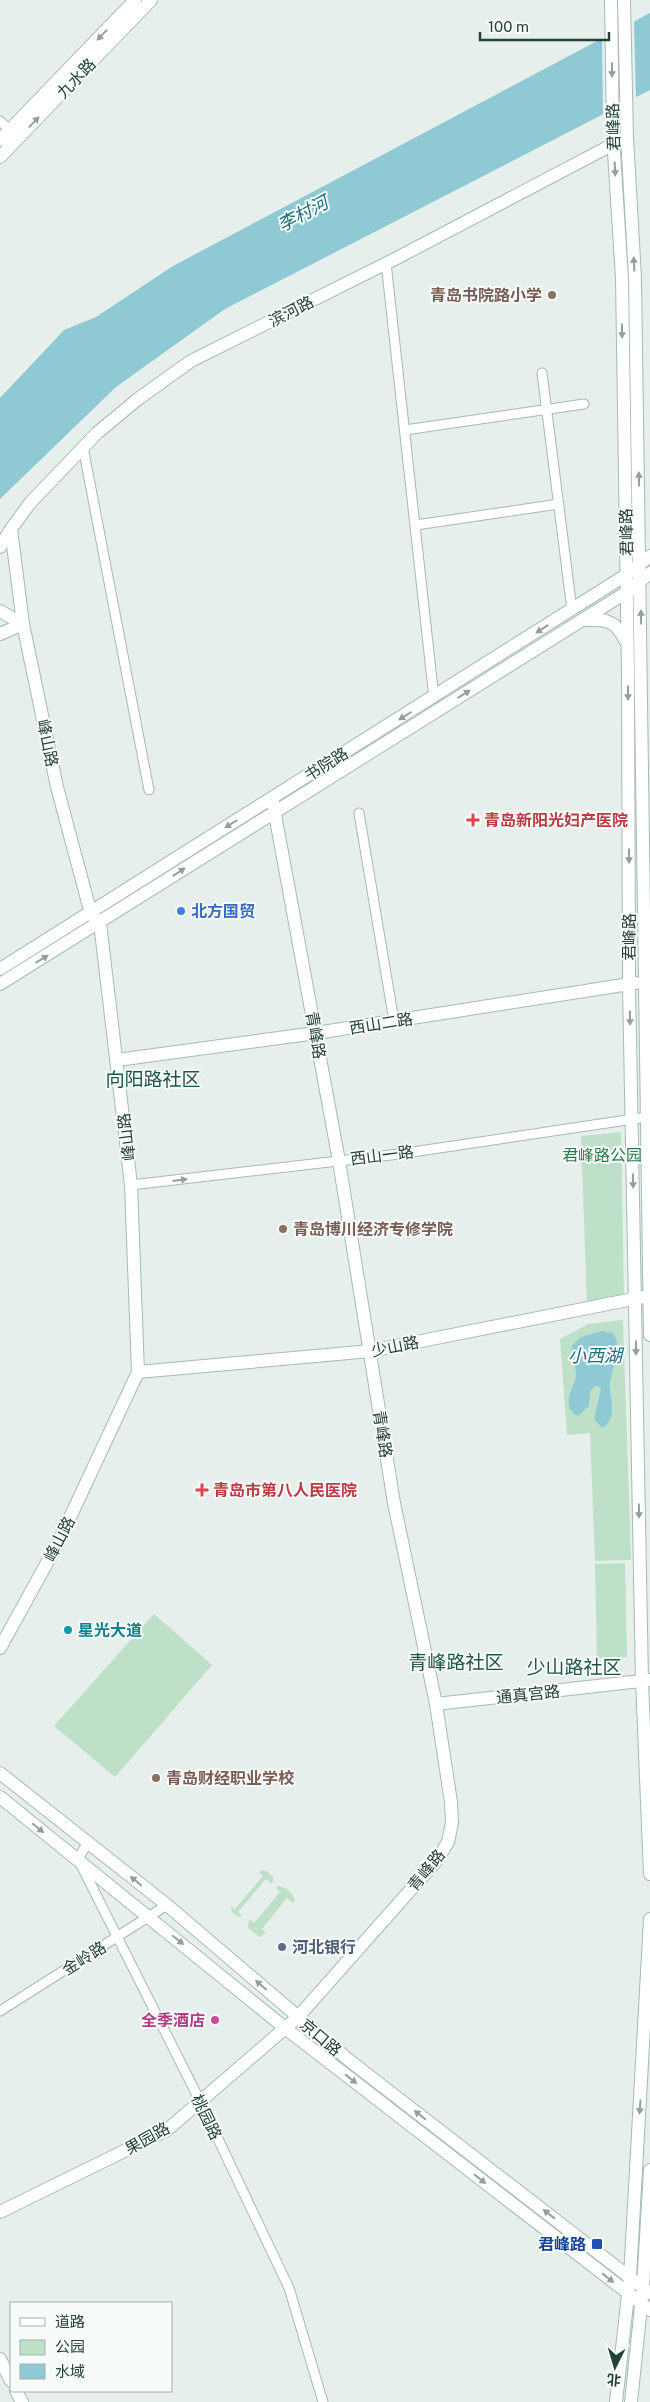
<svg xmlns="http://www.w3.org/2000/svg" width="650" height="2402" viewBox="0 0 650 2402" font-family="'Public Sans','Noto Sans SC',sans-serif">
<rect width="100%" height="100%" fill="#e6efeb"/>
<!-- green -->
<g fill="#bfe0c8">
<path d="M621,1132L624,1298L587,1305L581,1136Z"/>
<path d="M623,1320L631,1560L595,1561L590,1433L567,1435L560,1339L588,1324Z"/>
<path d="M625,1563L627,1657L597,1658L595,1564Z"/>
<path d="M154,1614L212,1665L115,1777L54,1726Z"/>
<path d="M261,1870L267,1871L274,1878L272,1884L266,1879L238,1912L242,1916L238,1917L232,1912L231,1906L235,1909L263,1876L259,1873Z"/>
<path d="M278,1886C285,1886 293,1893 295,1900L293,1903L287,1898L262,1929L266,1933L260,1937L248,1928L249,1919L254,1923L280,1892L276,1888Z"/>
</g>
<!-- water -->
<g fill="#8ec9d4">
<path d="M650,13V90L225,309L116,387L0,499V398L64,330L96,317L173,266Z"/>
<path d="M602,1331L613,1333C624,1350 613,1365 610,1382C608,1396 620,1418 602,1428L594,1419L601,1389L597,1385L590,1391L589,1406L578,1416C560,1407 573,1389 576,1377C577,1367 570,1355 572,1345L581,1337Z"/>
</g>
<!-- pier -->
<path fill="#e6efeb" d="M634,19L636,100L603,117L602,36Z"/>
<g fill="none" stroke-linecap="round" stroke-linejoin="round">
<!-- street casing -->
<g stroke="#a8b8b2" stroke-width="11">
<g id="street">
<path d="M0,121L10,130"/>
<path d="M386,263L434,698"/>
<path d="M542,373L572,610"/>
<path d="M405,430L584,404"/>
<path d="M83,447L149,790"/>
<path d="M416,525L559,504"/>
<path d="M359,813L394,1021"/>
<path d="M131,1185L399,1154L647,1117"/>
<path d="M88,1842L78,1859L200,2101L289,2288L323,2402"/>
<path d="M0,2011L167,1905"/>
</g>
</g>
<!-- secondary casing -->
<g stroke="#a4bbb3" stroke-width="14">
<g id="secondary">
<path d="M611,0L613,137L622,278L628,673L629,985L642,1681L650,1874"/>
<path d="M624,0L627,137L635,278L650,1335"/>
<path d="M0,140L135,0"/>
<path d="M0,157L151,0"/>
<path d="M0,547L11,529"/>
<path d="M0,611L23,624"/>
<path d="M582,620C606,619 615,619 626,642"/>
<path d="M0,634L23,624"/>
<path d="M0,969L626,575L650,556"/>
<path d="M0,984L627,592L650,573"/>
<path d="M117,1060L316,1033L636,983"/>
<path d="M138,1372L371,1351L643,1297"/>
<path d="M0,1648L59,1541L138,1372L131,1185L100,923L91,914L57,787L23,624L11,529L30,503L97,433L138,399L191,361L393,260L627,137"/>
<path d="M436,1704L650,1680"/>
<path d="M0,1773L167,1905L350,2061L650,2293"/>
<path d="M0,1797L285,2028L650,2310"/>
<path d="M0,2212L167,2130L298,2017L437,1860L448,1842L452,1823L451,1802L436,1704L394,1503L339,1161L272,798"/>
<path d="M0,2359L11,2381"/>
<path d="M16,2391L22,2402"/>
<path d="M616,2402L630,2277L650,1919"/>
<path d="M631,2402L643,2287L650,2170"/>
</g>
</g>
<!-- street -->
<use href="#street" stroke="#fff" stroke-width="9"/>
<!-- secondary -->
<use href="#secondary" stroke="#fff" stroke-width="12"/>
</g>
<!-- one-way arrows -->
<defs><path id="oneway-solid" d="M-6-.8H1V-3.2L6.5 0L1 3.2V.8H-6Z" transform="scale(1.25)"/></defs>
<g fill="#92a09c">
<use href="#oneway-solid" transform="translate(102 35) rotate(134)"/>
<use href="#oneway-solid" transform="translate(612 70) rotate(89)"/>
<use href="#oneway-solid" transform="translate(34 122) rotate(-46)"/>
<use href="#oneway-solid" transform="translate(615 169) rotate(87)"/>
<use href="#oneway-solid" transform="translate(634 264) rotate(-93)"/>
<use href="#oneway-solid" transform="translate(622 331) rotate(89)"/>
<use href="#oneway-solid" transform="translate(639 479) rotate(-91)"/>
<use href="#oneway-solid" transform="translate(641 617) rotate(-91)"/>
<use href="#oneway-solid" transform="translate(542 629) rotate(147)"/>
<use href="#oneway-solid" transform="translate(628 693) rotate(90)"/>
<use href="#oneway-solid" transform="translate(464 694) rotate(-32)"/>
<use href="#oneway-solid" transform="translate(405 716) rotate(148)"/>
<use href="#oneway-solid" transform="translate(231 824) rotate(148)"/>
<use href="#oneway-solid" transform="translate(629 856) rotate(90)"/>
<use href="#oneway-solid" transform="translate(179 872) rotate(-33)"/>
<use href="#oneway-solid" transform="translate(42 959) rotate(-31)"/>
<use href="#oneway-solid" transform="translate(630 1018) rotate(89)"/>
<use href="#oneway-solid" transform="translate(180 1180) rotate(-7)"/>
<use href="#oneway-solid" transform="translate(633 1181) rotate(89)"/>
<use href="#oneway-solid" transform="translate(636 1348) rotate(89)"/>
<use href="#oneway-solid" transform="translate(639 1511) rotate(89)"/>
<use href="#oneway-solid" transform="translate(38 1828) rotate(39)"/>
<use href="#oneway-solid" transform="translate(136 1881) rotate(-141)"/>
<use href="#oneway-solid" transform="translate(178 1940) rotate(39)"/>
<use href="#oneway-solid" transform="translate(261 1985) rotate(-139)"/>
<use href="#oneway-solid" transform="translate(351 2079) rotate(38)"/>
<use href="#oneway-solid" transform="translate(640 2107) rotate(94)"/>
<use href="#oneway-solid" transform="translate(420 2115) rotate(-142)"/>
<use href="#oneway-solid" transform="translate(480 2179) rotate(38)"/>
<use href="#oneway-solid" transform="translate(549 2214) rotate(-142)"/>
<use href="#oneway-solid" transform="translate(608 2278) rotate(38)"/>
</g>
<!-- markers -->
<g fill="#8d6e63" stroke="#f7fbf9" stroke-width="2">
<circle cx="552" cy="295" r="5"/>
<circle cx="283" cy="1229" r="5"/>
<circle cx="156" cy="1778" r="5"/>
</g>
<g fill="#e0444e" stroke="#f7fbf9" stroke-width="2">
<path d="M470.5 812.5h5v5h5v5h-5v5h-5v-5h-5v-5h5z"/>
<path d="M199.5 1482.5h5v5h5v5h-5v5h-5v-5h-5v-5h5z"/>
</g>
<circle fill="#3f7fe0" stroke="#f7fbf9" stroke-width="2" cx="181" cy="911" r="5"/>
<circle fill="#0f9aa8" stroke="#f7fbf9" stroke-width="2" cx="68" cy="1630" r="5"/>
<circle fill="#5c6f8a" stroke="#f7fbf9" stroke-width="2" cx="282" cy="1947" r="5"/>
<circle fill="#d1479c" stroke="#f7fbf9" stroke-width="2" cx="215" cy="2020" r="5"/>
<rect fill="#1a4fb4" stroke="#f7fbf9" stroke-width="2" x="591" y="2238" width="12" height="12" rx="2.5"/>
<g text-anchor="middle" stroke-width="4" stroke-linejoin="round" paint-order="stroke">
<!-- street labels -->
<g font-size="16" fill="#24423a" stroke="#f7fbf9">
<text transform="translate(76 78) rotate(-46)" y="6">九水路</text>
<text transform="translate(613 127) rotate(-92)" y="6">君峰路</text>
<text transform="translate(291 311) rotate(-27)" y="6">滨河路</text>
<text transform="translate(626 532) rotate(-91)" y="6">君峰路</text>
<text transform="translate(48 743) rotate(78)" y="6">峰山路</text>
<text transform="translate(326 764) rotate(-32)" y="6">书院路</text>
<text transform="translate(629 937) rotate(-90)" y="6">君峰路</text>
<text transform="translate(381 1023) rotate(-9)" y="6">西山二路</text>
<text transform="translate(316 1035) rotate(80)" y="6">青峰路</text>
<text transform="translate(126 1137) rotate(-97)" y="6">峰山路</text>
<text transform="translate(382 1155) rotate(-7)" y="6">西山一路</text>
<text transform="translate(395 1346) rotate(-11)" y="6">少山路</text>
<text transform="translate(383 1434) rotate(81)" y="6">青峰路</text>
<text transform="translate(59 1539) rotate(-63)" y="6">峰山路</text>
<text transform="translate(528 1694) rotate(-6)" y="6">通真宫路</text>
<text transform="translate(426 1870) rotate(-51)" y="6">青峰路</text>
<text transform="translate(84 1958) rotate(-32)" y="6">金岭路</text>
<text transform="translate(321 2037) rotate(40)" y="6">京口路</text>
<text transform="translate(207 2117) rotate(64)" y="6">桃园路</text>
<text transform="translate(147 2138) rotate(-29)" y="6">果园路</text>
</g>
<!-- education labels -->
<g font-size="16" font-weight="bold" fill="#785e54" stroke="#f7fbf9" text-anchor="start">
<text x="542" y="301" text-anchor="end">青岛书院路小学</text>
<text x="293" y="1235">青岛博川经济专修学院</text>
<text x="166" y="1784">青岛财经职业学校</text>
</g>
<!-- health labels -->
<g font-size="16" font-weight="bold" fill="#be3a42" stroke="#f7fbf9" text-anchor="start">
<text x="484" y="826">青岛新阳光妇产医院</text>
<text x="213" y="1496">青岛市第八人民医院</text>
</g>
<!-- shop labels -->
<g font-size="16" font-weight="bold" fill="#366cbe" stroke="#f7fbf9" text-anchor="start">
<text x="191" y="917">北方国贸</text>
</g>
<!-- park labels -->
<g font-size="16" fill="#2d7a4b" stroke="#f7fbf9">
<text x="602" y="1161">君峰路公园</text>
</g>
<!-- culture labels -->
<g font-size="16" font-weight="bold" fill="#0d838f" stroke="#f7fbf9" text-anchor="start">
<text x="78" y="1636">星光大道</text>
</g>
<!-- service labels -->
<g font-size="16" font-weight="bold" fill="#4e5e75" stroke="#f7fbf9" text-anchor="start">
<text x="292" y="1953">河北银行</text>
</g>
<!-- hotel labels -->
<g font-size="16" font-weight="bold" fill="#b23c85" stroke="#f7fbf9" text-anchor="end">
<text x="205" y="2026">全季酒店</text>
</g>
<!-- transit labels -->
<g font-size="16" font-weight="bold" fill="#164399" stroke="#f7fbf9" text-anchor="end">
<text x="586" y="2250">君峰路</text>
</g>
<!-- water labels -->
<g font-size="18" font-style="italic" fill="#1c6f80" stroke="#f7fbf9">
<text transform="translate(303 214) rotate(-28)" y="6">李村河</text>
<text x="595" y="1362">小西湖</text>
</g>
<!-- quarter labels -->
<g font-size="19" fill="#1f5548" stroke="#f7fbf9">
<text x="153" y="1086">向阳路社区</text>
<text x="456" y="1669">青峰路社区</text>
<text x="574" y="1674">少山路社区</text>
</g>
</g>
<!-- legend -->
<rect x="10" y="2302" width="162" height="90" fill="#f7fbf9" stroke="#a3b1ad"/>
<rect x="20" y="2318" width="25" height="8" fill="#ffffff" stroke="#a3b1ad"/>
<text x="55" y="2327" font-size="15" fill="#24423a">道路</text>
<rect x="20" y="2340" width="25" height="15" fill="#bfe0c8" stroke="#a3b1ad"/>
<text x="55" y="2352" font-size="15" fill="#24423a">公园</text>
<rect x="20" y="2364" width="25" height="15" fill="#8ec9d4" stroke="#a3b1ad"/>
<text x="55" y="2377" font-size="15" fill="#24423a">水域</text>
<!-- north arrow -->
<g transform="translate(615 2367) rotate(185)" stroke="#f7fbf9" stroke-width="4" paint-order="stroke">
<path d="M0-4L9 19L0 12L-9 19Z" fill="#24423a"/>
<text y="-8" font-size="14" font-weight="bold" text-anchor="middle" fill="#24423a">北</text>
</g>
<!-- scale -->
<path d="M480 32v8h129v-8" fill="none" stroke="#24423a" stroke-width="2.5"/>
<text x="488" y="32" font-size="15" fill="#24423a" stroke="#f7fbf9" stroke-width="4" paint-order="stroke">100 m</text>
</svg>
